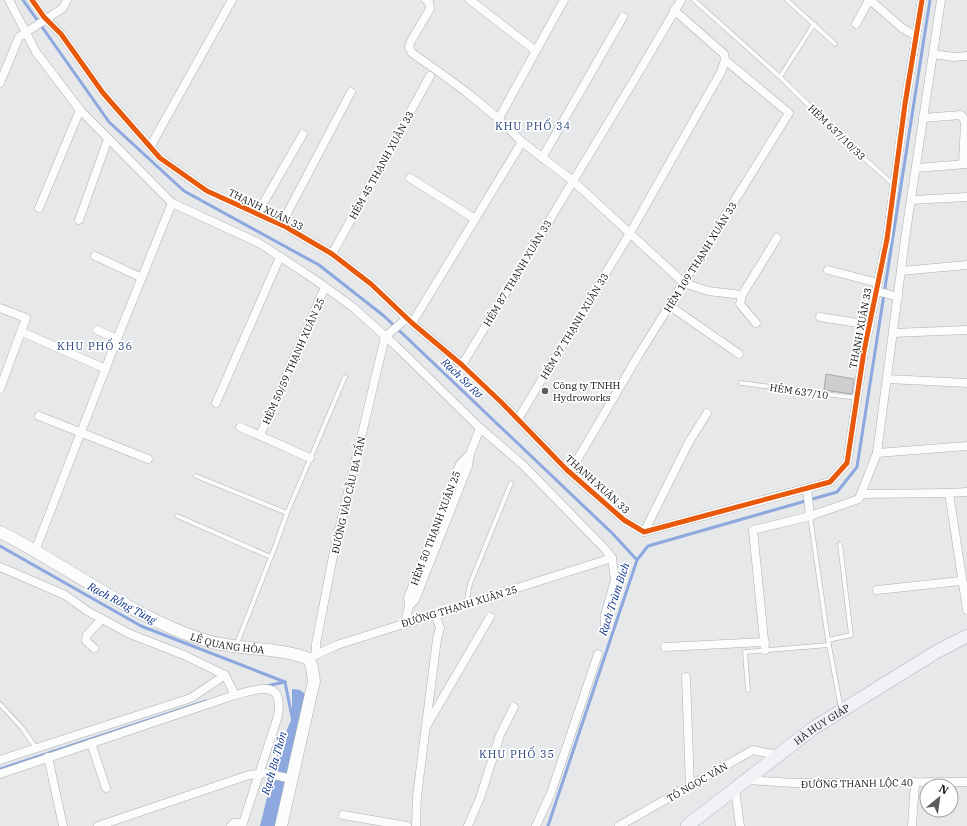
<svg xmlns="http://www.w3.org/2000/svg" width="967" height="826" viewBox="0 0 967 826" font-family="'IBM Plex Serif',serif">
<rect width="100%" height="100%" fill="#e6e8ea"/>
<!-- water -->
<path fill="#8ca8df" d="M292,689L300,690L305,694L306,703L276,826H260L279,748L292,718Z"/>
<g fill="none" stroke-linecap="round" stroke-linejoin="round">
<!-- stream -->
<g stroke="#8ca8df" stroke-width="3">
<path d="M23,0L109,122L184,191L319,265L384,316L613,534L637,560"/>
<path d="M0,546L141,626L285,682"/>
<path d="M285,682L293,722"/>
<path d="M266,686L285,682"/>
<path d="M0,769L206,701"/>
<path d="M548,826L637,560L648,546L837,492L857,467L930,0"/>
</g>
</g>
<!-- building -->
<path fill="#cdced0" stroke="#a6a8a9" d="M826,374L854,379L852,394L824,390Z"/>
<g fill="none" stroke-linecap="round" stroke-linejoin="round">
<!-- lane casing -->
<g stroke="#aeb0b1" stroke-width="5">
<g id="lane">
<path d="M694,0L780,77L846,142L894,185"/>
<path d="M787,0L835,44"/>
<path d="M780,77L814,24"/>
<path d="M741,383L857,398"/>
<path d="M196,476L287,513"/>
<path d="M177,516L271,557"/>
<path d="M810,516L828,640L841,709"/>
<path d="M466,604L470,584L511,483"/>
<path d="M828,640L851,635L840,544"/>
<path d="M236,646L276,544L287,513L345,377"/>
<path d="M748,690L745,652L829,645"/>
<path d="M0,704L22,728L36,748"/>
</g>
</g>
<!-- street casing -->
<g stroke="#aeb0b1" stroke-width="9">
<g id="street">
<path d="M9,0L36,52L80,110L172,203L259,243L317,281L354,308L396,346L480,428L523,465L604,548L612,558L615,580L605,615V628"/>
<path d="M32,0L44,17L61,34L103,93L160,158L207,191L286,227L332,254L371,284L412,323L462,365L501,402L567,470L624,520L644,532L830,482L847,463L864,351L887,239L905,104L922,0"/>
<path d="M470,0L536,51"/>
<path d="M870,0L902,28L916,36"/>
<path d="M856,24L869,0"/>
<path d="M933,54L954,57L967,56"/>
<path d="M0,83L19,37L63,8L67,0"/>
<path d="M499,118L564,0"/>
<path d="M923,118L961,115L965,121L963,164"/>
<path d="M522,142L573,181L684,283L708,291L742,295L777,238"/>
<path d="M150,147L232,0"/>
<path d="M542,158L623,17"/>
<path d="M916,168L967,164"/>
<path d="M410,178L475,219"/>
<path d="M911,200L967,197"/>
<path d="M39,208L80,110"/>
<path d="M257,214L303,134"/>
<path d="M79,220L108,139"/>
<path d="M281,225L351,92"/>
<path d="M332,254L430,76"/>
<path d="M95,256L142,278"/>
<path d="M828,270L878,283"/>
<path d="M901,271L967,265"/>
<path d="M877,291L898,297"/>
<path d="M742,295L740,304L756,323"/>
<path d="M670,306L739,354"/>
<path d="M0,308L26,318L0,389"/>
<path d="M820,317L870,325"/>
<path d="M412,323L522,142C489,107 451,80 412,53L409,47L411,41L430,9L429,2L426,0"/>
<path d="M97,330L117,339"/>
<path d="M22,332L106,369"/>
<path d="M893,333L967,330"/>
<path d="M462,365L642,67L681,0"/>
<path d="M888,379L967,383"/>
<path d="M216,403L280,257"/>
<path d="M39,416L148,459"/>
<path d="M518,419L630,233L721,72L725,60L724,54L674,10"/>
<path d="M240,427L310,458"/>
<path d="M260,435L325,287"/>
<path d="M877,453L967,446"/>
<path d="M470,454L480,428"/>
<path d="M570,472L638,356L789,113L725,60"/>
<path d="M807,488L810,516"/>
<path d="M967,492L949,493L967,610"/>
<path d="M861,494L949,493"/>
<path d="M644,532L689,442L707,413"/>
<path d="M35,551L117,339L172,203"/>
<path d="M0,567L65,595L89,612L130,634L184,655L225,675L235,695"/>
<path d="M877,590L961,581"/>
<path d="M405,623L409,606L408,598L460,464L470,454L468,466L415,600L409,606"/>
<path d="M665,647L765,642"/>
<path d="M94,648L86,641L87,635L102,619"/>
<path d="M765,650L753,530L810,516L859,499L877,453L906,232L941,0"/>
<path d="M316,655V644L334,551L385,337L407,318"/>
<path d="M311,657L337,645L612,558"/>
<path d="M686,677L690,786"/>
<path d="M427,725L490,617"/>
<path d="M91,743L106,788"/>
<path d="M48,757L63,826"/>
<path d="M0,760L191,698L225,675"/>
<path d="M0,774L235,695C259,689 284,678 278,716L242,826"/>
<path d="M747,780L794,783L967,782"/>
<path d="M735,790L740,826"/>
<path d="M343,815L407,826"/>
<path d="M98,826L249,775L265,773L292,779"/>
<path d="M231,826L234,823H243"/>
<path d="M416,826L417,796L437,639L440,628L435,614"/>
<path d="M468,826L480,798L500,735L514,707"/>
<path d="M536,826L551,793L598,654"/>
<path d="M619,826L753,750L777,755"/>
<path d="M912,826L915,782"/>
</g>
</g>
<!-- secondary casing -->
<g stroke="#aeb0b1" stroke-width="13">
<g id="secondary">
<path id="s1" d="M0,532C69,566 130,617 204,640C238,651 277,646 309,659L312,667L314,681L281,826"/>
</g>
</g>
<!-- primary casing -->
<g stroke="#b3b7bd" stroke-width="14">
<g id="primary">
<path id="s2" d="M687,826L812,729L936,652L967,636"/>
</g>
</g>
<!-- lane -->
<use href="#lane" stroke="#fbfcfc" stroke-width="4"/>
<!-- street -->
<use href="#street" stroke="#fbfcfc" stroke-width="8"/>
<!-- secondary -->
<use href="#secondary" stroke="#fbfcfc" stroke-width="12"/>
<!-- primary -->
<use href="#primary" stroke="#f0f2f6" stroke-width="13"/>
<!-- cycleway casing -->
<g stroke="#fff" stroke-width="8">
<path id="cycleway" d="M32,0L44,17L61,34L103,93L160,158L207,191L286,227L332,254L371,284L412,323L462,365L501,402L567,470L624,520L644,532L830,482L847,463L864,351L887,239L905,104L922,0"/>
</g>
<!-- cycleway -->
<use href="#cycleway" stroke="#e8590c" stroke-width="5"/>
</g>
<!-- markers -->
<circle fill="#5c5d5e" stroke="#fff" stroke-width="1.5" cx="545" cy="391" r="4"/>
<g text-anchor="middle" stroke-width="3.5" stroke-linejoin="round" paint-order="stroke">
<!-- street labels -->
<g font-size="10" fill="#111213" stroke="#fff">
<text transform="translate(837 132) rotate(44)" y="4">HẺM 637/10/33</text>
<text transform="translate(381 165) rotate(-61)" y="4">HẺM 45 THẠNH XUÂN 33</text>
<text transform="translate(266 209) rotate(26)" y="4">THẠNH XUÂN 33</text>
<text transform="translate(700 257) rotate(-58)" y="4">HẺM 109 THẠNH XUÂN 33</text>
<text transform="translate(517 273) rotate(-59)" y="4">HẺM 87 THẠNH XUÂN 33</text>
<text transform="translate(574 326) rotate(-59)" y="4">HẺM 97 THẠNH XUÂN 33</text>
<text transform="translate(860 328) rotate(-79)" y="4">THẠNH XUÂN 33</text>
<text transform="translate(293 361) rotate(-66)" y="4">HẺM 50/59 THẠNH XUÂN 25</text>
<text transform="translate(799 391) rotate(8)" y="4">HẺM 637/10</text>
<text transform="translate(598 484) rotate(42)" y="4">THẠNH XUÂN 33</text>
<text transform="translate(348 495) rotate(-77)" y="4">ĐƯỜNG VÀO CẦU BA TẤN</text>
<text transform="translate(435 528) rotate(-69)" y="4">HẺM 50 THẠNH XUÂN 25</text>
<text transform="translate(459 606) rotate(-17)" y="4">ĐƯỜNG THẠNH XUÂN 25</text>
<text dy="4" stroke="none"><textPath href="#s1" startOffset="255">LÊ QUANG HÒA</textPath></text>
<text dy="4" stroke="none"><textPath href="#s2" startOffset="169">HÀ HUY GIÁP</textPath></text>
<text transform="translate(697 782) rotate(-30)" y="4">TÔ NGỌC VÂN</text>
<text transform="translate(857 783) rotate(-1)" y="4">ĐƯỜNG THẠNH LỘC 40</text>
</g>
<!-- poi labels -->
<g font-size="10" fill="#111213" stroke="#fff" text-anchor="start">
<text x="553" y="389">Công ty TNHH<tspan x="553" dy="12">Hydroworks</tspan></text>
</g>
<!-- neighbourhood labels -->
<g font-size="11" letter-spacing="1" fill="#28437b" stroke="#fff">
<text x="533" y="130">KHU PHỐ 34</text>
<text x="95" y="350">KHU PHỐ 36</text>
<text x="517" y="758">KHU PHỐ 35</text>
</g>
<!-- water labels -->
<g font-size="11" font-style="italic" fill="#062e87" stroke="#fff">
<text transform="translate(462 378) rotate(44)" y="4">Rạch Sơ Rơ</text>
<text transform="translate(614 599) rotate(-72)" y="4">Rạch Trùm Bích</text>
<text transform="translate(122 603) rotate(28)" y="4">Rạch Rỗng Tùng</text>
<text transform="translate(274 763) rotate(-74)" y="4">Rạch Ba Thôn</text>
</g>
</g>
<!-- north arrow -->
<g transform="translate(939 798) rotate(29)"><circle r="19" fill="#ffffff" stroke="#a0a0a1"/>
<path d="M0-3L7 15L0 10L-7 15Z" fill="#5c5d5e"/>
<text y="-6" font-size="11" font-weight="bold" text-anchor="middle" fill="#111213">N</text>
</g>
</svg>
